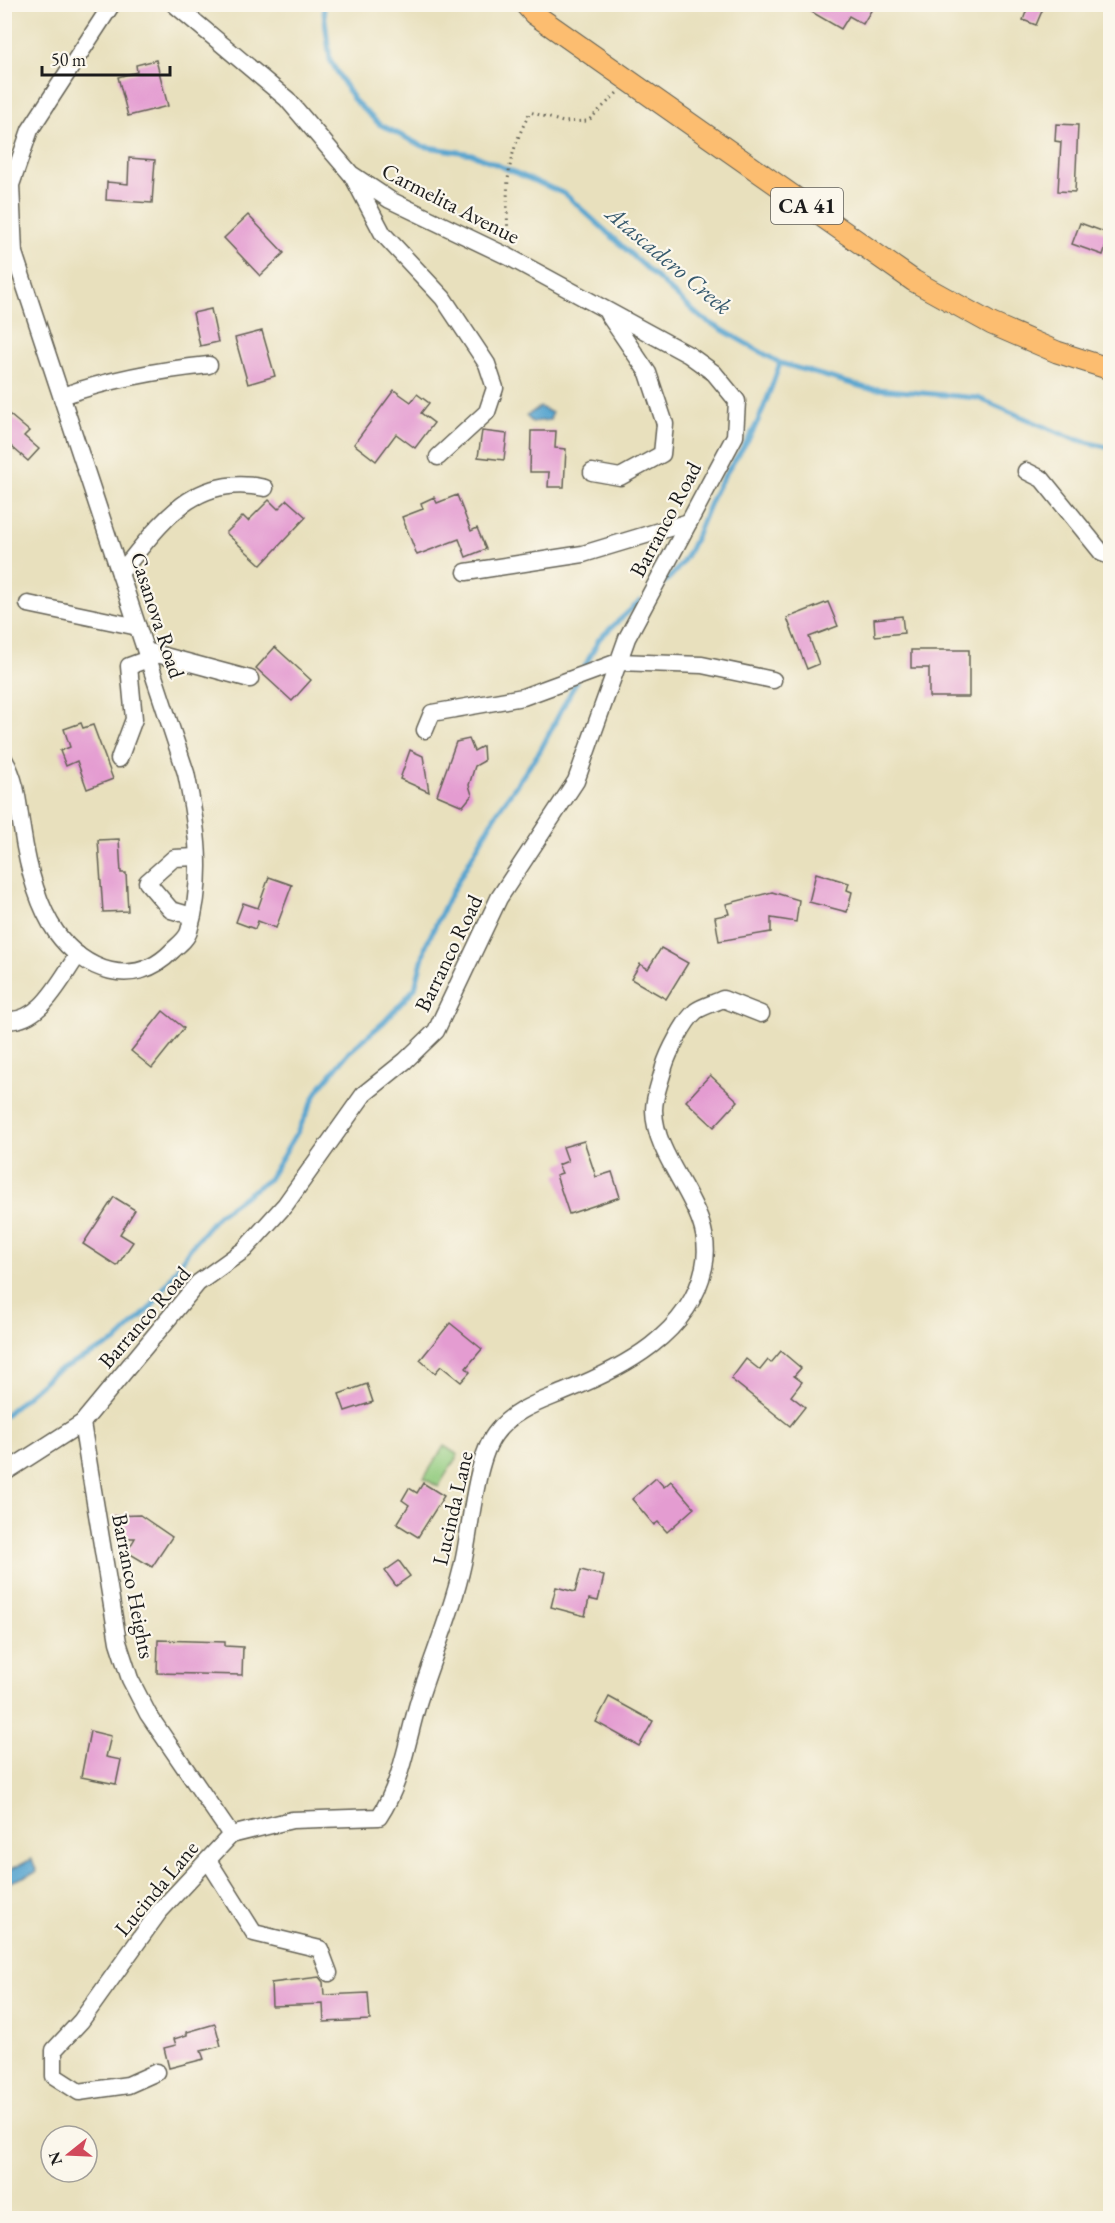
<svg xmlns="http://www.w3.org/2000/svg" width="1115" height="2223" viewBox="0 0 1115 2223" font-family="'EB Garamond',serif">
<rect width="100%" height="100%" fill="#fbf7ec"/>
<filter id="ink" filterUnits="userSpaceOnUse"><feTurbulence type="fractalNoise" baseFrequency=".0167" numOctaves="2"/><feDisplacementMap in="SourceGraphic" scale="12" xChannelSelector="R" yChannelSelector="G"/><feConvolveMatrix kernelMatrix="1 2 1 2 8 2 1 2 1" color-interpolation-filters="sRGB"/></filter>
<filter id="wash" filterUnits="userSpaceOnUse"><feTurbulence type="fractalNoise" baseFrequency=".008" numOctaves="4" result="noise"/><feDisplacementMap in="SourceGraphic" scale="24" xChannelSelector="R" yChannelSelector="G"/><feGaussianBlur stdDeviation="1.35" result="paint"/><feColorMatrix in="noise" values="0 0 0 0 0 0 0 0 0 0 0 0 0 0 0 0 0 1.4 0 .05"/><feComposite in="paint" operator="in"/></filter>
<g filter="url(#wash)">
<rect width="100%" height="100%" fill="#e8e0bd"/>
<!-- green -->
<path fill="#90ca7d" stroke="#56734c" stroke-width="1.5" d="M444,1446L458,1455L438,1487L424,1478Z"/>
<!-- water -->
<g fill="#56a4cf" stroke="#396076" stroke-width="1.5">
<path d="M540,407L552,413L550,420L532,422L526,416Z"/>
<path d="M32,1859L37,1872L5,1884V1872Z"/>
</g>
<g fill="none" stroke-linecap="round" stroke-linejoin="round">
<!-- stream -->
<g stroke="#56a4cf" stroke-width="5">
<path d="M323,4L330,60L353,99L379,124L422,146L472,154L565,194L700,317L780,363L866,388L978,398L1071,438L1110,448"/>
<path d="M662,584C691,563 699,525 714,494C725,472 741,453 753,431C764,410 772,386 780,363"/>
<path d="M582,672L599,639L640,601"/>
<path d="M4,1416L53,1373L115,1342L152,1306L191,1247L219,1214L269,1179L298,1131L318,1090L349,1052L384,1022L415,988L426,945L448,899L496,814L540,751L576,682"/>
</g>
</g>
<g id="blocks">
<!-- building -->
<g fill="#e49cd1">
<path d="M798,4H875L863,24L849,16L841,29Z"/>
<path d="M1029,4H1045L1036,25L1023,20Z"/>
<path d="M156,60L168,106L128,116L118,77L137,72L136,65Z"/>
<path d="M1056,124L1078,125L1075,192L1058,191L1061,142L1055,141Z"/>
<path d="M129,158L155,160L152,203L106,200L107,182L128,184Z"/>
<path d="M248,215L284,253L260,276L224,238Z"/>
<path d="M1080,223L1110,234L1103,255L1072,244Z"/>
<path d="M211,309L218,342L200,346L193,313Z"/>
<path d="M262,331L275,376L248,384L235,338Z"/>
<path d="M394,390L411,402L417,394L429,403L421,413L434,423L415,448L396,434L376,461L354,444Z"/>
<path d="M4,410L29,431L24,436L39,449L28,461L4,440Z"/>
<path d="M482,431L507,434L504,460L478,457Z"/>
<path d="M531,431H556L555,448L566,449L564,487H548L549,472H530Z"/>
<path d="M457,495L471,531L477,528L486,549L466,557L459,539L417,555L402,517L423,509L421,503L434,497L437,503Z"/>
<path d="M269,500L278,509L287,500L306,517L261,565L226,533L243,516L248,521Z"/>
<path d="M828,602L838,626L809,637L819,664L807,669L787,618Z"/>
<path d="M902,616L904,633L875,636L874,619Z"/>
<path d="M275,647L311,680L292,701L256,668Z"/>
<path d="M911,650H969V697H929V668H911Z"/>
<path d="M81,723L83,728L93,725L113,779L87,789L77,761L66,766L60,751L70,747L64,729Z"/>
<path d="M469,739L474,751L483,746L484,761L475,766L469,785L472,795L463,806L437,795L456,742Z"/>
<path d="M410,750L423,756L429,792L400,779Z"/>
<path d="M119,839L121,873H126L128,911L103,912L98,840Z"/>
<path d="M816,873L849,883L847,890L852,892L847,912L809,902Z"/>
<path d="M269,877L292,885L276,928L258,921L255,929L236,922L243,903L258,908Z"/>
<path d="M772,892L799,900L796,922L771,918V932L719,941L715,917L729,914L726,904Z"/>
<path d="M661,948L688,963L666,999L631,979L640,964L648,969Z"/>
<path d="M163,1011L184,1028L152,1068L131,1051Z"/>
<path d="M710,1075L738,1101L714,1127L686,1101Z"/>
<path d="M584,1141L596,1177L612,1172L620,1197L569,1214L556,1175L562,1173L558,1165L568,1161L563,1147Z"/>
<path d="M114,1197L135,1210L120,1234L133,1242L117,1266L83,1244Z"/>
<path d="M450,1323L482,1349L466,1368L470,1372L461,1382L441,1366L435,1373L420,1360Z"/>
<path d="M781,1351L801,1368L794,1376L802,1382L791,1396L805,1407L790,1426L731,1379L746,1359L760,1370L768,1360L771,1363Z"/>
<path d="M367,1384L373,1402L345,1411L339,1394Z"/>
<path d="M656,1478L664,1487L671,1481L694,1508L667,1532L658,1522L654,1525L632,1499Z"/>
<path d="M423,1483L444,1496L418,1537L397,1524L409,1505L402,1500L409,1488L417,1493Z"/>
<path d="M140,1515L172,1537L152,1567L127,1552L135,1538H123L114,1516Z"/>
<path d="M399,1561L410,1576L396,1586L385,1571Z"/>
<path d="M581,1570L604,1576L598,1601L589,1599L585,1616L551,1607L556,1587L575,1592Z"/>
<path d="M158,1640L225,1642V1646L243,1647L242,1675L157,1673Z"/>
<path d="M609,1697L653,1721L639,1746L596,1722Z"/>
<path d="M90,1731L111,1736L106,1757L121,1760L116,1784L81,1777Z"/>
<path d="M319,1977L323,1982L324,1995L368,1993L370,2020L324,2022L323,2004L272,2006L271,1983Z"/>
<path d="M215,2024L221,2046L201,2051L204,2059L169,2068L164,2048L176,2045L174,2039L187,2035V2032Z"/>
</g>
</g>
</g>
<g filter="url(#ink)">
<use href="#blocks" fill-opacity="0" stroke="#636154" stroke-width="1.5"/>
<g fill="none" stroke-linecap="round" stroke-linejoin="round">
<!-- minor casing -->
<g stroke="#636154" stroke-width="19">
<g id="minor">
<path d="M353,177L383,234L443,298L487,364L495,388L487,412L438,457"/>
<path d="M62,396C111,379 158,370 209,365"/>
<path d="M1026,471L1042,479L1102,553L1110,556"/>
<path d="M592,472L620,477L662,454L665,424L648,373L608,314"/>
<path d="M466,572L583,554L689,522"/>
<path d="M120,573C161,524 193,472 265,488"/>
<path d="M28,604L138,627"/>
<path d="M146,651L250,679"/>
<path d="M425,730L432,713L523,697L618,662L702,665L773,680"/>
<path d="M4,759C17,781 18,804 22,829C27,863 36,903 56,932C84,971 134,990 172,951C177,946 187,939 189,931C205,878 197,826 186,773L14,253L11,185L30,130L112,4"/>
<path d="M119,759L134,719L129,666L148,659"/>
<path d="M192,916L171,910L147,882L174,858L197,857"/>
<path d="M4,1020C40,1025 60,980 78,955"/>
<path d="M82,1423L118,1642L130,1679L148,1714L231,1835"/>
<path d="M4,1473L82,1423L198,1283L244,1250L285,1205L364,1094L405,1061L436,1031L499,898L576,781L627,638L735,436L737,401L714,373L689,355L509,257L390,200L351,174L287,99L174,4"/>
<path d="M208,1860L254,1933L320,1949L329,1973"/>
<path d="M157,2072L128,2085L79,2092L54,2076V2050L81,2021L159,1912L231,1835L292,1820L379,1817C402,1783 407,1739 419,1700C433,1655 453,1610 463,1563C471,1528 475,1461 495,1434C512,1410 540,1402 566,1391C623,1368 690,1334 704,1267C717,1208 655,1166 654,1110C654,1096 661,1080 664,1067C668,1053 685,1020 696,1011C703,1006 715,1003 723,999L761,1014"/>
</g>
</g>
<!-- major casing -->
<g stroke="#636154" stroke-width="23">
<path id="major" d="M525,4L534,14L914,281L992,324L1057,352L1110,369"/>
</g>
<!-- path -->
<path stroke="#636154" stroke-width="3" stroke-dasharray="1.5 4.5" stroke-linecap="butt" d="M508,238C506,184 505,161 530,112L563,122L588,121L617,93"/>
<!-- minor -->
<use href="#minor" stroke="#fff" stroke-width="16"/>
<!-- major -->
<use href="#major" stroke="#fcbd6f" stroke-width="21"/>
</g>
</g>
<g text-anchor="middle" stroke-width="4.5" stroke-linejoin="round" paint-order="stroke">
<!-- shield labels -->
<rect fill="#fbf7ec" stroke="#5f5e5a" stroke-width="1.5" x="771" y="188" width="72" height="36" rx="4.5"/>
<g font-size="21" font-weight="bold" fill="#1c1c1c">
<text x="807" y="213">CA 41</text>
</g>
<!-- street labels -->
<g font-size="22" fill="#1c1c1c" stroke="#fbf7ec">
<text transform="translate(451 203) rotate(27)" y="8">Carmelita Avenue</text>
<text transform="translate(665 519) rotate(-62)" y="8">Barranco Road</text>
<text transform="translate(158 615) rotate(72)" y="8">Casanova Road</text>
<text transform="translate(448 953) rotate(-64)" y="8">Barranco Road</text>
<text transform="translate(144 1317) rotate(-49)" y="8">Barranco Road</text>
<text transform="translate(452 1508) rotate(-77)" y="8">Lucinda Lane</text>
<text transform="translate(134 1586) rotate(79)" y="8">Barranco Heights</text>
<text transform="translate(156 1888) rotate(-50)" y="8">Lucinda Lane</text>
</g>
<!-- water labels -->
<g font-size="24" font-style="italic" fill="#36596d" stroke="#fbf7ec">
<text transform="translate(669 260) rotate(40)" y="8">Atascadero Creek</text>
</g>
</g>
<!-- margin -->
<rect width="1115" height="2223" fill="none" stroke="#fbf7ec" stroke-width="24"/>
<!-- north arrow -->
<g transform="translate(69 2154) rotate(252)"><circle r="28" fill="#fbf7ec" stroke="#a29f99" stroke-width="1.5"/>
<path d="M0-4.5L10 22L0 15L-10 22Z" fill="#d1495b"/>
<text y="-9" font-size="16" font-weight="bold" text-anchor="middle" fill="#1c1c1c">N</text>
</g>
<!-- scale -->
<path d="M42 66v9h128v-9" fill="none" stroke="#1c1c1c" stroke-width="3"/>
<text x="51" y="66" font-size="18" fill="#1c1c1c" stroke="#fbf7ec" stroke-width="4.5" paint-order="stroke">50 m</text>
</svg>
